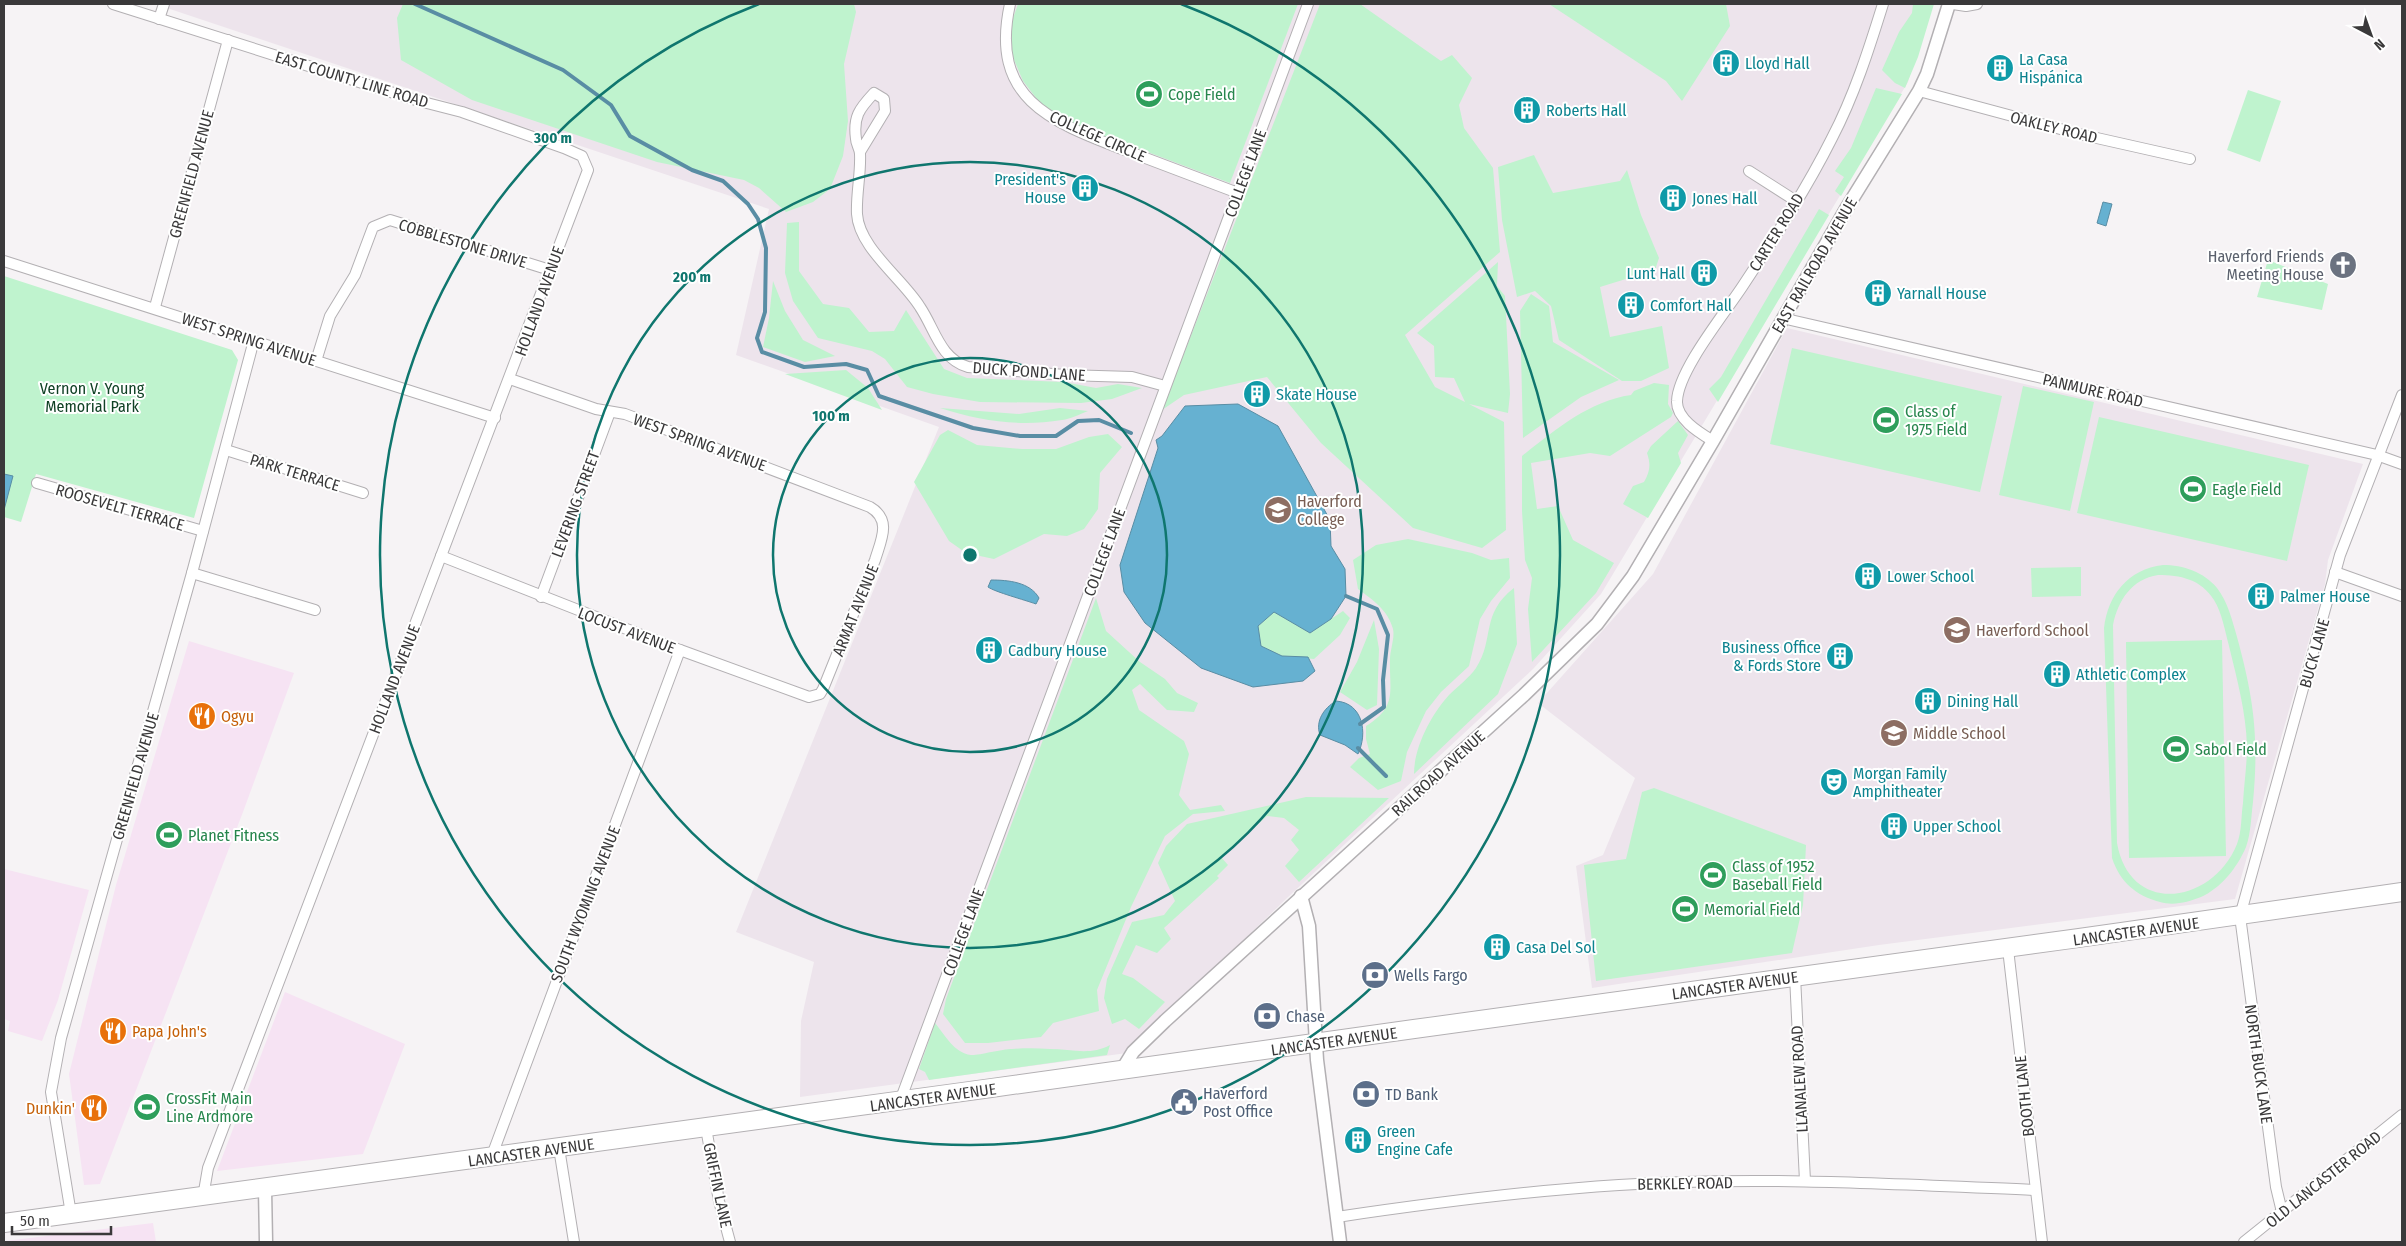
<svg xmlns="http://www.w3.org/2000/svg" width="2406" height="1246" viewBox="0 0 2406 1246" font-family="'Fira Sans Condensed',sans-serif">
<rect width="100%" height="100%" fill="#f6f3f5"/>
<!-- commercial -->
<g fill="#f6e3f3">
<path d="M189,641L294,673L243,812L100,1184L84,1185L69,1074L116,885Z"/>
<path d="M4,869L89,890L58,1000L42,1041L8,1031L10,1021L4,1019Z"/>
<path d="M285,992L405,1044L363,1154L217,1171Z"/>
<path d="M153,1223L156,1242H4L5,1241Z"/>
</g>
<!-- built -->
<g fill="#ede4ec">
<path d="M155,4H1930L1908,82L1601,594L1533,669L1287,898L1127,1053L800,1097L801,1021L814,962L736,932L939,427L736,355L769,209Z"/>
<path d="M1787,328L2363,464L2328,560L2325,584L2235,899L1879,945L1592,988L1576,866L1603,855L1635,778L1538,703L1653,574Z"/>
</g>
<!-- green -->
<g fill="#bff3ce" fill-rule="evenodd">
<path d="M403,4H854L856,12L844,64L848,121L843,156L830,189L813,202L786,212L759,188L744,180L657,162L472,100L401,60L397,18Z"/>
<path d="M1018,4H1298L1230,183L1073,124L1043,107L1023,81L1012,55V21Z"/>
<path d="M1320,4H1360L1441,61L1452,55L1472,78L1459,105L1464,128L1493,168L1500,252L1405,335L1435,387L1465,402L1454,378L1435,377L1434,346L1417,333L1498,262L1497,286L1505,296L1510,394L1508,413L1469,404L1504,422L1506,530L1482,548L1413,528L1321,443L1267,377L1184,395L1162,410Z"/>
<path d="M1549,4H1726L1730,26L1682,101L1666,81Z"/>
<path d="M1913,4H1934L1918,57L1905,88L1895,83L1882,70L1899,32L1912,13Z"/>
<path d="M1876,88L1902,94L1841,196L1835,191L1844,177L1835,171L1851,148Z"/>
<path d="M2248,90L2281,101L2260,162L2227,150Z"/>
<path d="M1534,155L1553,193L1620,181L1627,170L1641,215L1659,258L1655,270L1600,287L1610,337L1662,326L1669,368L1641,381H1622L1559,340L1551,306L1535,291L1517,297L1502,220L1498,167Z"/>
<path d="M1819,209L1829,215L1718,402L1709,389L1721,377Z"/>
<path d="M799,222V271L823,304L849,308L869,332L894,331L906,310L944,369L967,378L1064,382L1096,388L1118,384L1142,388L1112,399L1081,403L980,402L933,394L907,387L885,359L872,351L818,338L793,301L785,273L787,223Z"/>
<path d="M2268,260L2328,284L2322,310L2257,297Z"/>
<path d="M4,276L232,350L238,360L194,518L36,474L21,522L4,517Z"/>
<path d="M773,281L785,311L803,340L835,356L805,362L763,347L769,318Z"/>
<path d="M1531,294L1549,306L1553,342L1619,380L1581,397L1523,438L1520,311Z"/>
<path d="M1792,348L2002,396L1980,492L1770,444Z"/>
<path d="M846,370L868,388L882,410L785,374Z"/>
<path d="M1654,383L1669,385L1668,404L1673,413L1671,417L1610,456L1590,453L1531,463L1537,509L1558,506L1573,540L1614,563L1596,593L1532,662L1528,609L1532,578L1525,560L1522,511V456C1555,430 1589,401 1631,395L1634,391Z"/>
<path d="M2023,386L2094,402L2070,511L1999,495Z"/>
<path d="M940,408L1019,414L1060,408L1088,411C1080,414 1071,419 1062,420C1019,427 981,421 940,408Z"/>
<path d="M2099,417L2309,465L2287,561L2077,513Z"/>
<path d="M1678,421L1688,435L1678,453L1681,463L1648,518L1623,504L1633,486L1644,482C1650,471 1651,465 1647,453L1651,446Z"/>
<path d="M948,430L977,445L1022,449H1056L1089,437L1108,434L1122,447L1100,473L1098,509L1084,529L1067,536L1044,534L994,559L966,553L949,541L914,482L940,435Z"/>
<path d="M1408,539L1472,553L1491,560L1509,558L1510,578L1491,601L1480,619L1469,666L1441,692L1426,711L1407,752L1401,781L1378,790L1350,767L1359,758L1370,754L1366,739V726C1398,706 1389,691 1390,659C1390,650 1395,638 1393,629C1388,610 1373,600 1358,589L1353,560L1376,545Z"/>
<path d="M2163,565C2183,565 2204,572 2217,588C2228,602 2232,620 2237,637C2254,699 2259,738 2253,802C2251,817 2251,833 2246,847C2237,868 2221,888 2201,897C2188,902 2174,906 2160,902C2136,896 2120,882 2112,858L2104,628C2108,595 2128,569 2163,565ZM2158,575C2180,575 2201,579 2214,600C2222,613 2225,631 2229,646C2237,679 2246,712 2247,746C2247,765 2244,784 2243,803C2241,816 2242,831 2237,844C2213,904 2130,917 2117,843L2113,625C2118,600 2132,579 2158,575Z"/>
<path d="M2081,567V596L2032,597L2031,568Z"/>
<path d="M1514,588L1517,644L1498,694L1414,774C1414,747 1431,715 1449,695C1458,686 1469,678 1476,668C1495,639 1480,614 1514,588Z"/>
<path d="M1096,598L1106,631L1140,662L1165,679L1177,693L1198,703L1194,712L1167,710L1140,684L1132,690L1139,710L1184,741L1189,754L1179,795L1190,810L1221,805L1225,811L1193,814L1165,836L1131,907L1097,990L1099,1011L1053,1023L1041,1037L988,1043H965L943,1014L946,999Z"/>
<path d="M1343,611L1350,618L1340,635L1314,659L1282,656L1261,646L1258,626L1274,612L1310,633Z"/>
<path d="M1374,620L1379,649L1377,705L1367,710L1340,692L1357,662Z"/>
<path d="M2222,640L2226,856L2129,858L2126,642Z"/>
<path d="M1654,788L1806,845L1803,905L1792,953L1596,981L1584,865L1626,859L1642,792Z"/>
<path d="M1306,797L1389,798L1299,882L1285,866L1299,850L1291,840L1299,830L1284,818L1267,816L1221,857L1228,865L1217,876L1219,878L1164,928L1171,939L1157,953L1136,945L1122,974L1133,978L1165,1002L1139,1029L1125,1019L1112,1024L1104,998L1107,979L1132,922L1164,915L1175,901L1158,863L1166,846L1187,824Z"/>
<path d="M935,1023C945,1035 954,1053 971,1055C976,1056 1002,1049 1012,1049C1024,1048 1037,1048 1050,1049C1071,1049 1090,1056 1110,1045L1107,1055L929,1080L925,1072L919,1069Z"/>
</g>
<!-- water -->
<g fill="#66b1d1" stroke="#598da4">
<path d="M2103,202L2112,204L2106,226L2097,223Z"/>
<path d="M1238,404L1278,426L1330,520L1331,546L1345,569L1346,596L1331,619L1310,633L1274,612L1258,626L1261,646L1282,656L1308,657L1315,671L1303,681L1253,687L1201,668L1145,623L1124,592L1120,565L1158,448L1156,440L1162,436L1185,406Z"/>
<path d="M4,474L13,476L4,510Z"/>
<path d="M991,580C1008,580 1030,582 1039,598L1036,604C1025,600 995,592 988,587Z"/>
<path d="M1336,701C1363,703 1368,733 1358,754L1345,745L1320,735C1315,721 1324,708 1336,701Z"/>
</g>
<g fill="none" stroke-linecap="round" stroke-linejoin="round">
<!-- stream -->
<g stroke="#598da4" stroke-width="4">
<path d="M415,4L563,70L611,105L630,136L692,170L723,181L748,204L758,219L766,248L765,312L757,338L762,352L804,367L846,364L867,370L879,396L973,428L1020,436H1056L1078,421L1099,420L1131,433"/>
<path d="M1346,596L1377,609L1388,635L1383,680L1384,707L1360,724"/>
<path d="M1358,748L1386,776"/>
</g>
<!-- minor casing -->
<g stroke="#b3b0b3" stroke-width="12">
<g id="minor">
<path d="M113,4L419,101L462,112L564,148L582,156L588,170L208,1168L203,1197"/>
<path d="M1010,4C989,100 1052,122 1127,151C1164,165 1201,179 1238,193"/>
<path d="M1953,4L1966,6L1977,4"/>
<path d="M159,19L164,4"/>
<path d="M1919,91L2079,134L2190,159"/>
<path d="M860,152L885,111L884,99L874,93C859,109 853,117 856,139C856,144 860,149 860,154C861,174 856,194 857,214C859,248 903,279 920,307C935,329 940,359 968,367L1065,375L1132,377L1165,386"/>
<path d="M1749,171L1796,201"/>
<path d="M4,261L495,418"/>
<path d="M155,307L228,40"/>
<path d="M1782,318L2377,455L2402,464"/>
<path d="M316,361L330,316L355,275L373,227L390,220L550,270"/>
<path d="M1713,441C1700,433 1676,419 1677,401C1678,370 1726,312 1744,284C1775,237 1807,188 1832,138C1854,96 1869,49 1883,4"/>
<path d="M226,450L363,493"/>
<path d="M37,483L203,531"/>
<path d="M441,556L680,650L809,697L820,694L823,689L875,560C881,540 892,520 870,507L641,420L625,414L596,409L510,379"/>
<path d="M2335,572L2402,596"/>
<path d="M192,573L315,610"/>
<path d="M541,597L610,412"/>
<path d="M2008,949L2042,1242"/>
<path d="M1795,976L1805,1181"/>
<path d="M900,1101L1308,4"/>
<path d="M706,1128L719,1201L730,1242"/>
<path d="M559,1148L574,1242"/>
<path d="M491,1158L680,650"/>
<path d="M2282,1212L2276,1187L2240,916L2340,555L2402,395"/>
<path d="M71,1214L51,1092L61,1038L192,573L254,340"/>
<path d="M1337,1217C1431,1203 1525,1191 1619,1185C1757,1176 1896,1184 2034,1190"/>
<path d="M2244,1242L2402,1115"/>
</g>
</g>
<!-- tertiary casing -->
<g stroke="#b3b0b3" stroke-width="15">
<g id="tertiary">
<path d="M1301,896L1309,926L1317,1060L1340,1242"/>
<path d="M1122,1070L1133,1052L1165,1021L1524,695L1597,624L1633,576L1713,441L1846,209L1919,91L1927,74L1949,4"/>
<path d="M265,1189L266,1242"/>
</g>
</g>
<!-- trunk casing -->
<g stroke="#b3b0b3" stroke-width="20">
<path id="trunk" d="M4,1223C474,1162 944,1094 1414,1029C1744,984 2073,940 2402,892"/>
</g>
<!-- minor -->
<use href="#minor" stroke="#fff" stroke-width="10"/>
<!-- tertiary -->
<use href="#tertiary" stroke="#fff" stroke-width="12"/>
<!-- trunk -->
<use href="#trunk" stroke="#fff" stroke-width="18"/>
</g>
<!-- distance rings -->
<g fill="none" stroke="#0f766e" stroke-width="2.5">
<circle cx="970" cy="555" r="197"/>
<circle cx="970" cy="555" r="393"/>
<path d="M1181 4A590 590 0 1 1 759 4"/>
</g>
<!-- icons -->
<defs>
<g id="building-disc" transform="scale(1.4375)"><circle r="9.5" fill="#0f9aa8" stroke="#fff"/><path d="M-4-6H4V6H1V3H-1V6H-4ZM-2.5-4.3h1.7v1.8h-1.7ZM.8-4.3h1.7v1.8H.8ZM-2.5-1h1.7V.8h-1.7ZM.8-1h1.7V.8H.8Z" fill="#fff"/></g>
<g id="stadium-disc" transform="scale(1.4375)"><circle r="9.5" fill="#2e9e5b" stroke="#fff"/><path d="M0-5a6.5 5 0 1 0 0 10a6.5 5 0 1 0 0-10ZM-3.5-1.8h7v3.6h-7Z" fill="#fff"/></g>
<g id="church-disc" transform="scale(1.4375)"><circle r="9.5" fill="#6b7280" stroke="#fff"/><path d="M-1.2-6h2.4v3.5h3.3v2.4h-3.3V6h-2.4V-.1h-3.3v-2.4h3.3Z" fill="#fff"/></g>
<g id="university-disc" transform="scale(1.4375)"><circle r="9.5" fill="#8d6e63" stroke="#fff"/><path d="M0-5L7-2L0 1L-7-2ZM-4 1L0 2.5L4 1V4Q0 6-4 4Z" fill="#fff"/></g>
<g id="school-disc" transform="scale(1.4375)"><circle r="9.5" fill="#8d6e63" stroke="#fff"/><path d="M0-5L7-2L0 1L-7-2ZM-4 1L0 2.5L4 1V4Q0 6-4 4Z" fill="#fff"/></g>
<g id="restaurant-disc" transform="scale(1.4375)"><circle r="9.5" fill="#e8710a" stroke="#fff"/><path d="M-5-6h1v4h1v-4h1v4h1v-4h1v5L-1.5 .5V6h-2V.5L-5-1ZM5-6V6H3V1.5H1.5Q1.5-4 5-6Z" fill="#fff"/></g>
<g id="theatre-disc" transform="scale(1.4375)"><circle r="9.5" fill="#0f9aa8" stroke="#fff"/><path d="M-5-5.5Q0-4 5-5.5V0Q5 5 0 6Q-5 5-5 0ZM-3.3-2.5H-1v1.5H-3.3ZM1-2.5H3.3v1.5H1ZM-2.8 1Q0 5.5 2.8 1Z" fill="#fff"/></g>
<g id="bank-disc" transform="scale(1.4375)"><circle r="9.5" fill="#5c6f8a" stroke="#fff"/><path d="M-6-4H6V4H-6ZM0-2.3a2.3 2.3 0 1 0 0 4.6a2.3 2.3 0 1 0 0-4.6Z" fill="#fff"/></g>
<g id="civic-disc" transform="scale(1.4375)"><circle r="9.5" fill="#5c6f8a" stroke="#fff"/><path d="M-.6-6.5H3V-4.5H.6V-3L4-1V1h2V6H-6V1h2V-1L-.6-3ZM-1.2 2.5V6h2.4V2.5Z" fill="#fff"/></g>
</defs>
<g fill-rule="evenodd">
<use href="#building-disc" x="1726" y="63"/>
<use href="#building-disc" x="2000" y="68"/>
<use href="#stadium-disc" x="1149" y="94"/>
<use href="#building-disc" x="1527" y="110"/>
<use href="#building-disc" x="1085" y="188"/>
<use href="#building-disc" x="1673" y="198"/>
<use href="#church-disc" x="2343" y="265"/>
<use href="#building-disc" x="1704" y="273"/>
<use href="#building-disc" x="1878" y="293"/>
<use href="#building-disc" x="1631" y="305"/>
<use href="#building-disc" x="1257" y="394"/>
<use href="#stadium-disc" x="1886" y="420"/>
<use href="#stadium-disc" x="2193" y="489"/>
<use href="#university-disc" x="1278" y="510"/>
<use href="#building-disc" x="1868" y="576"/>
<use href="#building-disc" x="2261" y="596"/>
<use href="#school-disc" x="1957" y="630"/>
<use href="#building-disc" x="989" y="650"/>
<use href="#building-disc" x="1840" y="656"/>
<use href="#building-disc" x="2057" y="674"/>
<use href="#building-disc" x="1928" y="701"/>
<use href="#restaurant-disc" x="202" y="716"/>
<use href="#school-disc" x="1894" y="733"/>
<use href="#stadium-disc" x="2176" y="749"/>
<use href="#theatre-disc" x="1834" y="782"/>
<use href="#building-disc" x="1894" y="826"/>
<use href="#stadium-disc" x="169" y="835"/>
<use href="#stadium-disc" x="1713" y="875"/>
<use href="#stadium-disc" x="1685" y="909"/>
<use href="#building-disc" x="1497" y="947"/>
<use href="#bank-disc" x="1375" y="975"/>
<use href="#bank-disc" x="1267" y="1016"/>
<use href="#restaurant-disc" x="113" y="1031"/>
<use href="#bank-disc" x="1366" y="1094"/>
<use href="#civic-disc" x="1184" y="1102"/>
<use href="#stadium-disc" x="147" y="1107"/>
<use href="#restaurant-disc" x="94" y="1108"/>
<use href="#building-disc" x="1358" y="1140"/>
</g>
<g text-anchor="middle" stroke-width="4" stroke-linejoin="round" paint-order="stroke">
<!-- culture labels -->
<g font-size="16" fill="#0d838f" stroke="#fff" text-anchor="start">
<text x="2019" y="65">La Casa<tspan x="2019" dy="18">Hispánica</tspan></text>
<text x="1745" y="69">Lloyd Hall</text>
<text x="1546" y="116">Roberts Hall</text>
<text x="1066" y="185" text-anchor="end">President's<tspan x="1066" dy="18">House</tspan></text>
<text x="1692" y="204">Jones Hall</text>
<text x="1685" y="279" text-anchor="end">Lunt Hall</text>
<text x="1897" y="299">Yarnall House</text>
<text x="1650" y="311">Comfort Hall</text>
<text x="1276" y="400">Skate House</text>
<text x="1887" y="582">Lower School</text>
<text x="2280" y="602">Palmer House</text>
<text x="1821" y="653" text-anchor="end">Business Office<tspan x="1821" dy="18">&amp; Fords Store</tspan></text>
<text x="1008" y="656">Cadbury House</text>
<text x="2076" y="680">Athletic Complex</text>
<text x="1947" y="707">Dining Hall</text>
<text x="1853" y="779">Morgan Family<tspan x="1853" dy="18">Amphitheater</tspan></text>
<text x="1913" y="832">Upper School</text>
<text x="1516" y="953">Casa Del Sol</text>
<text x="1377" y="1137">Green<tspan x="1377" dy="18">Engine Cafe</tspan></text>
</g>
<!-- street labels -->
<g font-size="16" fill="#3a393a" stroke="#fff">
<text transform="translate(352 79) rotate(17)" y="6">EAST COUNTY LINE ROAD</text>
<text transform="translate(2054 127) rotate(14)" y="6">OAKLEY ROAD</text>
<text transform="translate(1098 136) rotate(24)" y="6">COLLEGE CIRCLE</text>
<text transform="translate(1245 173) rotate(-70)" y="6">COLLEGE LANE</text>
<text transform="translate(191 174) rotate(-75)" y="6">GREENFIELD AVENUE</text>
<text transform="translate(1776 232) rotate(-58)" y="6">CARTER ROAD</text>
<text transform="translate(463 243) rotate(17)" y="6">COBBLESTONE DRIVE</text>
<text transform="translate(1814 265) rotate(-60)" y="6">EAST RAILROAD AVENUE</text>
<text transform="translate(539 301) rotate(-70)" y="6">HOLLAND AVENUE</text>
<text transform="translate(249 339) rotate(18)" y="6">WEST SPRING AVENUE</text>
<text transform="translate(1029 371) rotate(4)" y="6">DUCK POND LANE</text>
<text transform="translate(2093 390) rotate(13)" y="6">PANMURE ROAD</text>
<text transform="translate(700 442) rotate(20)" y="6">WEST SPRING AVENUE</text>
<text transform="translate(295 472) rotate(17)" y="6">PARK TERRACE</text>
<text transform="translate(575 504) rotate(-70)" y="6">LEVERING STREET</text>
<text transform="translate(120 507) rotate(16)" y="6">ROOSEVELT TERRACE</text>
<text transform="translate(1104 552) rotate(-70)" y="6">COLLEGE LANE</text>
<text transform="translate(855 610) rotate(-68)" y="6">ARMAT AVENUE</text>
<text transform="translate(627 630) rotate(21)" y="6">LOCUST AVENUE</text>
<text transform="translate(2314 653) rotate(-74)" y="6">BUCK LANE</text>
<text transform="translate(394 679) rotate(-69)" y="6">HOLLAND AVENUE</text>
<text transform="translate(1438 773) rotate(-42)" y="6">RAILROAD AVENUE</text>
<text transform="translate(135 776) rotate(-74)" y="6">GREENFIELD AVENUE</text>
<text transform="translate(585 904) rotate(-69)" y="6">SOUTH WYOMING AVENUE</text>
<text transform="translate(2136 931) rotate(-8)" y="6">LANCASTER AVENUE</text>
<text transform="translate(963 932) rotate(-70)" y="6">COLLEGE LANE</text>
<text transform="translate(1735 985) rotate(-8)" y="6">LANCASTER AVENUE</text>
<text transform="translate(1334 1041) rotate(-8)" y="6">LANCASTER AVENUE</text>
<text transform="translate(2259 1064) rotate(82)" y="6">NORTH BUCK LANE</text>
<text transform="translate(1799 1079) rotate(-93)" y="6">LLANALEW ROAD</text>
<text transform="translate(2024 1096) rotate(-96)" y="6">BOOTH LANE</text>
<text transform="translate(933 1097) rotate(-8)" y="6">LANCASTER AVENUE</text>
<text transform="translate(531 1152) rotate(-8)" y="6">LANCASTER AVENUE</text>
<text transform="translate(2323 1179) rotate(-39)" y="6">OLD LANCASTER ROAD</text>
<text transform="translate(1685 1183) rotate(-1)" y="6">BERKLEY ROAD</text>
<text transform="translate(718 1185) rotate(78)" y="6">GRIFFIN LANE</text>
</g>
<!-- leisure labels -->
<g font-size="16" fill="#27864d" stroke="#fff" text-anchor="start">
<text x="1168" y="100">Cope Field</text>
<text x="1905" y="417">Class of<tspan x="1905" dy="18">1975 Field</tspan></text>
<text x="2212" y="495">Eagle Field</text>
<text x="2195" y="755">Sabol Field</text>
<text x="188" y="841">Planet Fitness</text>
<text x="1732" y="872">Class of 1952<tspan x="1732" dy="18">Baseball Field</tspan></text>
<text x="1704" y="915">Memorial Field</text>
<text x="166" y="1104">CrossFit Main<tspan x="166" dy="18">Line Ardmore</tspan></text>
</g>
<!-- worship labels -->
<g font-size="16" fill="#5b616d" stroke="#fff" text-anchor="end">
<text x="2324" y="262">Haverford Friends<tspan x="2324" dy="18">Meeting House</tspan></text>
</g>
<!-- park labels -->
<g font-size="16" fill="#104125" stroke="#fff">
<text x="92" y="394">Vernon V. Young<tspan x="92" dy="18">Memorial Park</tspan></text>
</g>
<!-- education labels -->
<g font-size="16" fill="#785e54" stroke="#fff" text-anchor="start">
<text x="1297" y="507">Haverford<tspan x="1297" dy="18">College</tspan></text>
<text x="1976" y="636">Haverford School</text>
<text x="1913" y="739">Middle School</text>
</g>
<!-- food labels -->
<g font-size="16" fill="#c56008" stroke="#fff" text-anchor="start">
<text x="221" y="722">Ogyu</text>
<text x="132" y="1037">Papa John's</text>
<text x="75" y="1114" text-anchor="end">Dunkin'</text>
</g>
<!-- service labels -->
<g font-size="16" fill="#4e5e75" stroke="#fff" text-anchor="start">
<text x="1394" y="981">Wells Fargo</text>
<text x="1286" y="1022">Chase</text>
<text x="1203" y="1099">Haverford<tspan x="1203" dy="18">Post Office</tspan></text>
<text x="1385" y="1100">TD Bank</text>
</g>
</g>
<circle cx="970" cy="555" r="8" fill="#0f766e" stroke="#fff" stroke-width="2.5"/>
<g font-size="15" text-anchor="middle" font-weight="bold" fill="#0f766e" stroke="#fff" stroke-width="4" stroke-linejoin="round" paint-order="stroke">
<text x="553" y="143">300 m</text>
<text x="692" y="282">200 m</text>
<text x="831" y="421">100 m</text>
</g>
<!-- border -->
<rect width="2406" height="1246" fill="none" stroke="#3a393a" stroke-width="10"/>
<!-- north arrow -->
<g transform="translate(2371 35) rotate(139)" stroke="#ffffff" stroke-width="4" paint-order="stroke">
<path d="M0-4L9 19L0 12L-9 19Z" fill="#3a393a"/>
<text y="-8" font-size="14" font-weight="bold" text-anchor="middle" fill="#3a393a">N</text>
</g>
<!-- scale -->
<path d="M12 1226v8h99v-8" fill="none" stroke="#3a393a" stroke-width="2.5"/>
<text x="20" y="1226" font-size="15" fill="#3a393a" stroke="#ffffff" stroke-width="4" paint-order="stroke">50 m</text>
</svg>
